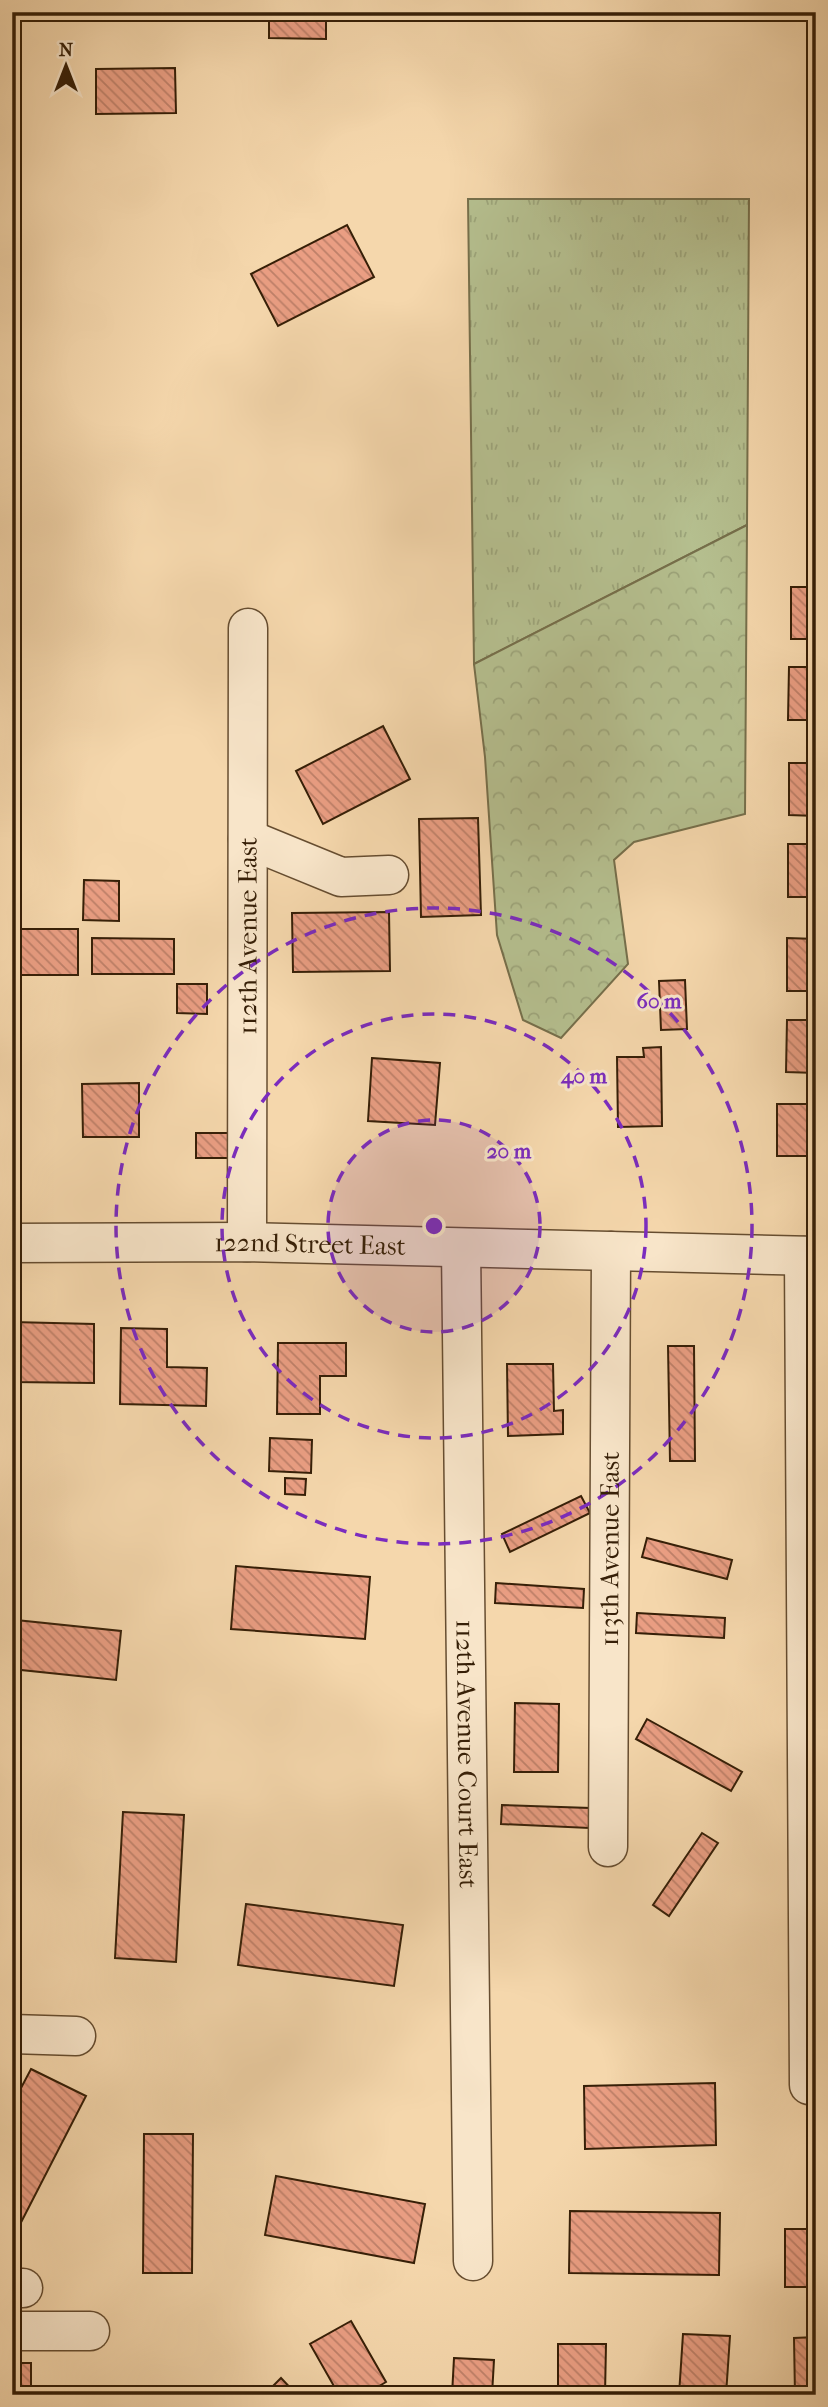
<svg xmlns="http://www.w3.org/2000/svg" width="828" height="2407" viewBox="0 0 828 2407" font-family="'IM FELL French Canon',serif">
<defs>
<pattern id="grass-tufts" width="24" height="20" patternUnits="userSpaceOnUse" patternTransform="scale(1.75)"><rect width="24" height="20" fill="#b5bf8f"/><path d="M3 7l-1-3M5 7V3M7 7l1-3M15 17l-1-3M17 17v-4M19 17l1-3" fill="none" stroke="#9ca47a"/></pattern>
<pattern id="forest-crowns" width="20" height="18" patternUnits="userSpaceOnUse" patternTransform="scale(1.75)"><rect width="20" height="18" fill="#b5bf8f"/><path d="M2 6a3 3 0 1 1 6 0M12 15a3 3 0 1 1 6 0" fill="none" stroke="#9ca47a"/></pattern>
<pattern id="building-back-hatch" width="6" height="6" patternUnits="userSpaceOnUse" patternTransform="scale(1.75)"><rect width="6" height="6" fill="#ea9e83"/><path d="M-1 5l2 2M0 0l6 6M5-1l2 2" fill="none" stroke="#be8069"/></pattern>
</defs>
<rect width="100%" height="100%" fill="#f5d7ac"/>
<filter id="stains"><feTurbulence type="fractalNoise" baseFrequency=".00286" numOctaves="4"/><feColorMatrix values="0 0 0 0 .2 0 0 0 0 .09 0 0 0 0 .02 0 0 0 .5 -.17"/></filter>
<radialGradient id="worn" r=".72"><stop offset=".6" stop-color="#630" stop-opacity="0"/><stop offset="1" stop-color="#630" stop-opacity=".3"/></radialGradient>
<!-- grass -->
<path fill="url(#grass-tufts)" stroke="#766f4b" stroke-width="2" d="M468,199H749L747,525L474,664Z"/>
<!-- forest -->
<path fill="url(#forest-crowns)" stroke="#766f4b" stroke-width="2" d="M747,525L745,814L634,842L614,860L628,964L561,1038L523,1020L497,935L485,757L474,664Z"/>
<!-- building -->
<g fill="url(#building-back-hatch)" stroke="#361f07" stroke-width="2">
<path d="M269,12H326V39L269,38Z"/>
<path d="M175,68L176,113L96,114V69Z"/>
<path d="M347,225L374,277L278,326L251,274Z"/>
<rect x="791" y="587" width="25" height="52"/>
<path d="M789,667H816V720H788Z"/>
<path d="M383,726L410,779L323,824L296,771Z"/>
<path d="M789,763H816V816L789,815Z"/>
<path d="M478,818L481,915L421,917L419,819Z"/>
<rect x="788" y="844" width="28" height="53"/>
<path d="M84,880L119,881V921L83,920Z"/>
<path d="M389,912L390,971L293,972L292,913Z"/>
<path d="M19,929H78V975H18Z"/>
<path d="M92,938L174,939V974H92Z"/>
<path d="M787,938L816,939V991H787Z"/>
<path d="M685,980L687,1029L661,1030L659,981Z"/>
<path d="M177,984H207V1014L177,1013Z"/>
<path d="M787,1020H816V1073L786,1072Z"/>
<path d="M661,1047L662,1126L618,1127L617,1057H644L643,1048Z"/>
<path d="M372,1058L440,1063L435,1125L368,1121Z"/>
<path d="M139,1083V1137H83L82,1084Z"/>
<rect x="777" y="1104" width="39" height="52"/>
<rect x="196" y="1133" width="32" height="25"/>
<path d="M12,1322L94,1324V1383L12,1382Z"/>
<path d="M121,1328L167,1329V1367L207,1368L206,1406L120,1404Z"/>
<path d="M278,1343H346V1376H320V1414H277Z"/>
<path d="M668,1346H694L695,1461H670Z"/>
<path d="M507,1364H553L554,1411L563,1410V1434L508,1436Z"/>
<path d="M270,1438L312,1440L311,1473L269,1471Z"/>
<path d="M285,1478L306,1479L305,1495L285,1494Z"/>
<path d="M581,1496L590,1513L510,1552L502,1534Z"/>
<path d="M647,1538L732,1560L727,1579L642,1557Z"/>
<path d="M236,1566L370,1577L365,1639L231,1629Z"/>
<path d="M496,1583L584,1589L583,1608L495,1603Z"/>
<path d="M637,1613L725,1618L724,1638L636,1633Z"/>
<path d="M16,1620L121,1631L116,1680L12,1669Z"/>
<path d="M515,1703L559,1704L558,1772H514Z"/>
<path d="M647,1719L742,1772L731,1791L636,1739Z"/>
<path d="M502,1805L590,1808L589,1828L501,1824Z"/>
<path d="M123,1812L184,1815L176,1962L115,1958Z"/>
<path d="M702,1833L718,1843L669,1916L653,1905Z"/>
<path d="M246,1904L403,1925L394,1986L238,1965Z"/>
<path d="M31,2069L86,2096L13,2238L12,2105Z"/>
<path d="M715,2083L716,2145L585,2149L584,2086Z"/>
<path d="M144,2134H193L192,2273H143Z"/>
<path d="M276,2176L425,2204L414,2263L265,2235Z"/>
<path d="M812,2207H816V2287H785V2229H812Z"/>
<path d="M570,2211L720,2213L719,2275L569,2273Z"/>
<path d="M351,2321L386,2382L364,2395H339L310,2344Z"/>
<path d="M683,2334L730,2336L726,2395H679Z"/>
<path d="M816,2337V2395H795L794,2338Z"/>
<path d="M558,2344H606L605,2395H558Z"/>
<path d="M454,2358L494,2360L492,2395H452Z"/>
<rect x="12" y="2363" width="19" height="32"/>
<path d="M281,2378L297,2395H264Z"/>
</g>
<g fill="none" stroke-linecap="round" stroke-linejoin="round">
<!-- minor casing -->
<g stroke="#664d30" stroke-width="41">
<g id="minor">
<path d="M248,839L341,877L389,875"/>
<path id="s1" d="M247,1242L248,628"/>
<path id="s2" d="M12,1243L247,1242L816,1256"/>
<path id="s3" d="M461,1248L473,2261"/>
<path d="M804,1256L809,2085H816"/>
<path id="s4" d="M608,1847L611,1251"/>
<path d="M12,2034L76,2036"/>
<path d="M12,2288H23"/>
<path d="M12,2331H90"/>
</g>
</g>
<!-- minor -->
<use href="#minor" stroke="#f8e5c9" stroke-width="38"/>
</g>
<!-- distance rings -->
<circle cx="434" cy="1226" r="106" fill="#7b2cbf" fill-opacity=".12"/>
<g fill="none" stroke="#7b2cbf" stroke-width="3.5" stroke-dasharray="12 9">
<circle cx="434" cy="1226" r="106"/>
<circle cx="434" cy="1226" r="212"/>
<circle cx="434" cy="1226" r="318"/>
</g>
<g text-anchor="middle" stroke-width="6" stroke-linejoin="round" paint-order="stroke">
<!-- street labels -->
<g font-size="26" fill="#361f07" stroke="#f8e5c9">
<text dy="9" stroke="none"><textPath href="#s1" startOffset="306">112th Avenue East</textPath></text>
<text dy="9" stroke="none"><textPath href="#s2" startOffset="298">122nd Street East</textPath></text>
<text dy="9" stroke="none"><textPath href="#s4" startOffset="298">113th Avenue East</textPath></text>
<text dy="9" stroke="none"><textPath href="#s3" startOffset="506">112th Avenue Court East</textPath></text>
</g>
</g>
<circle cx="434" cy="1226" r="10" fill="#7b2cbf" stroke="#f8e5c9" stroke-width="3.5"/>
<g font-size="21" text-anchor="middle" font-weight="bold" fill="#7b2cbf" stroke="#f8e5c9" stroke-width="6" stroke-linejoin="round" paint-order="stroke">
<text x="659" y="1008">60 m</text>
<text x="584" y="1083">40 m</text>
<text x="509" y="1158">20 m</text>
</g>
<!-- margin -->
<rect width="828" height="2407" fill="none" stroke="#f5d7ac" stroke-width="42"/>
<rect x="14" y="14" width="800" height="2379" fill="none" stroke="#361f07" stroke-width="3.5"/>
<rect x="21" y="21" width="786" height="2365" fill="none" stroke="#361f07" stroke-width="2"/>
<!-- north arrow -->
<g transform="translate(66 66)" stroke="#f8e5c9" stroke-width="5" paint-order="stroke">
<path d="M0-5L12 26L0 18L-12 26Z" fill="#361f07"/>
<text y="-10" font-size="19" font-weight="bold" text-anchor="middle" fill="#361f07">N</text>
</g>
<rect width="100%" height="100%" filter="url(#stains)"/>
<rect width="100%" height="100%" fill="url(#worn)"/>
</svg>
